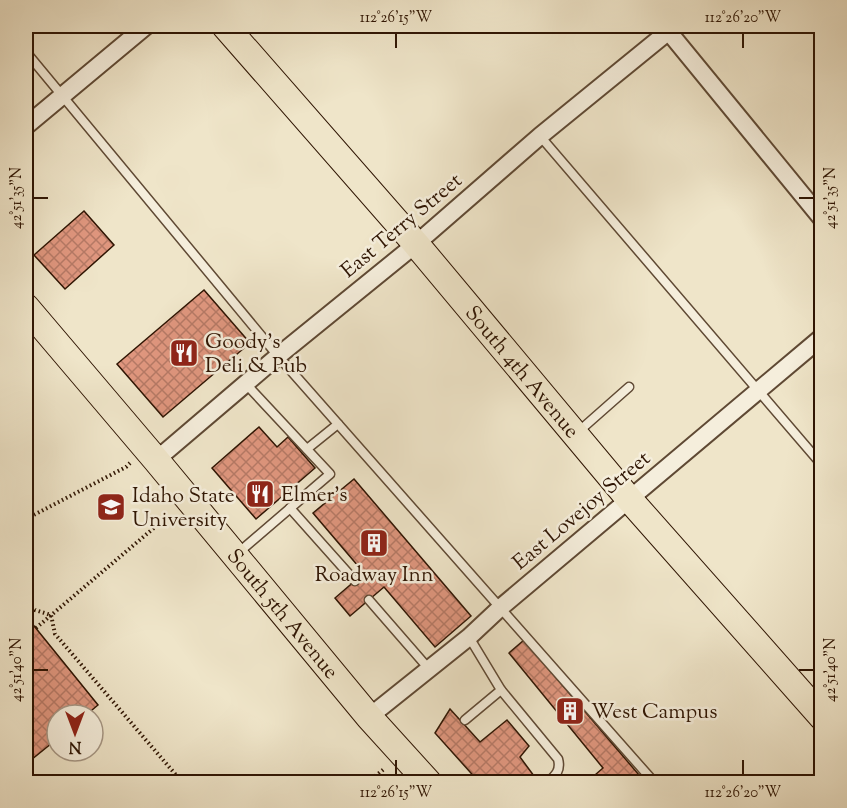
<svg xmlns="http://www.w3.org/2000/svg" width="847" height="808" viewBox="0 0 847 808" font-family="'Sorts Mill Goudy',serif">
<defs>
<pattern id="building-cross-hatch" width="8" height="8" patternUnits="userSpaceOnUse" patternTransform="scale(1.5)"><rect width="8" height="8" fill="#df967e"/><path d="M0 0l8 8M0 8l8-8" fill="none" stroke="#b57965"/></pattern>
</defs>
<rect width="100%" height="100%" fill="#efe5c9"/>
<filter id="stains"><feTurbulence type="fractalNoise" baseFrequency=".00333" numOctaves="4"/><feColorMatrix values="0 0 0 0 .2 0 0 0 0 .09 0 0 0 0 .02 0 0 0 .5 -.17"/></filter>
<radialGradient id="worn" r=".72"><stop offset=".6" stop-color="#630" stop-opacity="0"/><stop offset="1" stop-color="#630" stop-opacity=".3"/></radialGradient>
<!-- building -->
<g fill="url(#building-cross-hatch)" stroke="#2f1503" stroke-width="1.5">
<path d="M84,211L114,245L65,289L34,255Z"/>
<path d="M204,290L250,343L163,417L117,364Z"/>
<path d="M259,427L277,447L288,437L315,468L256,519L212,468Z"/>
<path d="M354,479L471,616L435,647L384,587L350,616L335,598L364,573L313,513Z"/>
<path d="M26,616L98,705L86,715H57V739L26,764Z"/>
<path d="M524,640L645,782H587L603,768L509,653Z"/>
<path d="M450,709L480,742L507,720L529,746L520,757L534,776L528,782H479L435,733Z"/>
</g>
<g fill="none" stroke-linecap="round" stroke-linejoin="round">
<!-- lane casing -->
<g stroke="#5f4934" stroke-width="11">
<g id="lane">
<path d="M26,52L278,356L654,782"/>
<path d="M540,136L822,465"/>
<path d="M578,432L629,387"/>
<path d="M307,449L338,424"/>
<path d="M290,508L355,581"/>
<path d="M238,553L330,474L246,384"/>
<path d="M369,600L429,669"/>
<path d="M469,637L501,690L558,759C561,770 556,775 548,782"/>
<path d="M465,720L501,690"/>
</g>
</g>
<!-- street casing -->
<g stroke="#5f4934" stroke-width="20">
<g id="street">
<path d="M664,26L822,219"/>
<path d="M26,126L146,26"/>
<path d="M156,460L278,356L416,244L540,136L675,26"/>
<path d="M369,717L469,637L500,608L822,337"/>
</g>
</g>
<!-- primary casing -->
<g stroke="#2f1503" stroke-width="28">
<g id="primary">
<path id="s1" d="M225,26L416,244L630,500L822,717"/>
<path id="s2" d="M26,307L156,460L369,717L428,782"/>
</g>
</g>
<!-- path -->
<g stroke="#2f1503" stroke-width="4" stroke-dasharray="1.5 3" stroke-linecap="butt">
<path d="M26,519L126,467L130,463"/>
<path d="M26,599L35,610L51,615L55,634L182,782"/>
<path d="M36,628L168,516"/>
<path d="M368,782L384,769"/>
</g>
<!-- lane -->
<use href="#lane" stroke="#f5eedc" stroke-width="8"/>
<!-- street -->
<use href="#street" stroke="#f5eedc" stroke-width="16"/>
<!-- primary -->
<use href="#primary" stroke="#efe5c9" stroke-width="26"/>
</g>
<!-- ticks -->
<path fill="none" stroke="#2f1503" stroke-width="2" d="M396,33V48M743,33V48M33,198H48M799,198H814M33,670H48M799,670H814M396,760V775M743,760V775"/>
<!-- icons -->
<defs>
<g id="restaurant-square" transform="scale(1.5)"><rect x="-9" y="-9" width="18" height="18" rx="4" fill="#8f2418" stroke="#f5eedc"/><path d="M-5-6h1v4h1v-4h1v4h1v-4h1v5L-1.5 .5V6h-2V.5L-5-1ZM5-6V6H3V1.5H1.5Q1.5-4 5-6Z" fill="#fff"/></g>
<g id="university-square" transform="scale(1.5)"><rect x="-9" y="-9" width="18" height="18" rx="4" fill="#8f2418" stroke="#f5eedc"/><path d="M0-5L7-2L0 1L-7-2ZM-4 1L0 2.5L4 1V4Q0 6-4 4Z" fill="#fff"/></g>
<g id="building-square" transform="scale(1.5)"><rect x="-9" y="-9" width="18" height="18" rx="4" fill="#8f2418" stroke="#f5eedc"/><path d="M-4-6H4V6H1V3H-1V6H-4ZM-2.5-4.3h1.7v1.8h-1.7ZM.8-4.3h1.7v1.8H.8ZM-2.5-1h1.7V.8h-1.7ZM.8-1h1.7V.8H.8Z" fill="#fff"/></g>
</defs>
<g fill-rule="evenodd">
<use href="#restaurant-square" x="184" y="353"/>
<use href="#restaurant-square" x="260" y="494"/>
<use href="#university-square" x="111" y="507"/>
<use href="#building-square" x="374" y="543"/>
<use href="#building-square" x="570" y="711"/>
</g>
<g text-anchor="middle" stroke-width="5" stroke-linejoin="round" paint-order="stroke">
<!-- street labels -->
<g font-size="21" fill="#2f1503" stroke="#f5eedc">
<text transform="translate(401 225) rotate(-40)" y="7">East Terry Street</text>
<text dy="7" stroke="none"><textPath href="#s1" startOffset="456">South 4th Avenue</textPath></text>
<text transform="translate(581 510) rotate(-40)" y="7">East Lovejoy Street</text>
<text dy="7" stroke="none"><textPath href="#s2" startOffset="400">South 5th Avenue</textPath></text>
</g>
<!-- poi labels -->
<g font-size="21" fill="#2f1503" stroke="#f5eedc" text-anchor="start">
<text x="205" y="348">Goody's<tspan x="205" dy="24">Deli &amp; Pub</tspan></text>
<text x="281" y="501">Elmer's</text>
<text x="132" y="502">Idaho State<tspan x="132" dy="24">University</tspan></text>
<text x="374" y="581" text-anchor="middle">Roadway Inn</text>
<text x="591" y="718">West Campus</text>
</g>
</g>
<!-- margin -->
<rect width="847" height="808" fill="none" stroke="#efe5c9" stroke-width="66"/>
<!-- north arrow -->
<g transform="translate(75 733) rotate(180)"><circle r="28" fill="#f5eedc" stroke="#a69785" stroke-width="1.5"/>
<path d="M0-4.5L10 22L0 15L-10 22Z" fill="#8f2418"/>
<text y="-9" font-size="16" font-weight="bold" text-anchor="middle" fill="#2f1503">N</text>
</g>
<rect x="33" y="33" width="781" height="742" fill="none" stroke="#2f1503" stroke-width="2"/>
<g font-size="15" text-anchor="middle" fill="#2f1503">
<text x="396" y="22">112°26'15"W</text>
<text x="743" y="22">112°26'20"W</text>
<text transform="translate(830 198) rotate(-90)" y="5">42°51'35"N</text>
<text transform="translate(16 198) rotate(-90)" y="5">42°51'35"N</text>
<text transform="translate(830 670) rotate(-90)" y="5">42°51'40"N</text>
<text transform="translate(16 670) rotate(-90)" y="5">42°51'40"N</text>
<text x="396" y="797">112°26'15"W</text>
<text x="743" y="797">112°26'20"W</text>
</g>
<rect width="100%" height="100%" filter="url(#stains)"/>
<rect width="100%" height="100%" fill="url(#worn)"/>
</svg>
